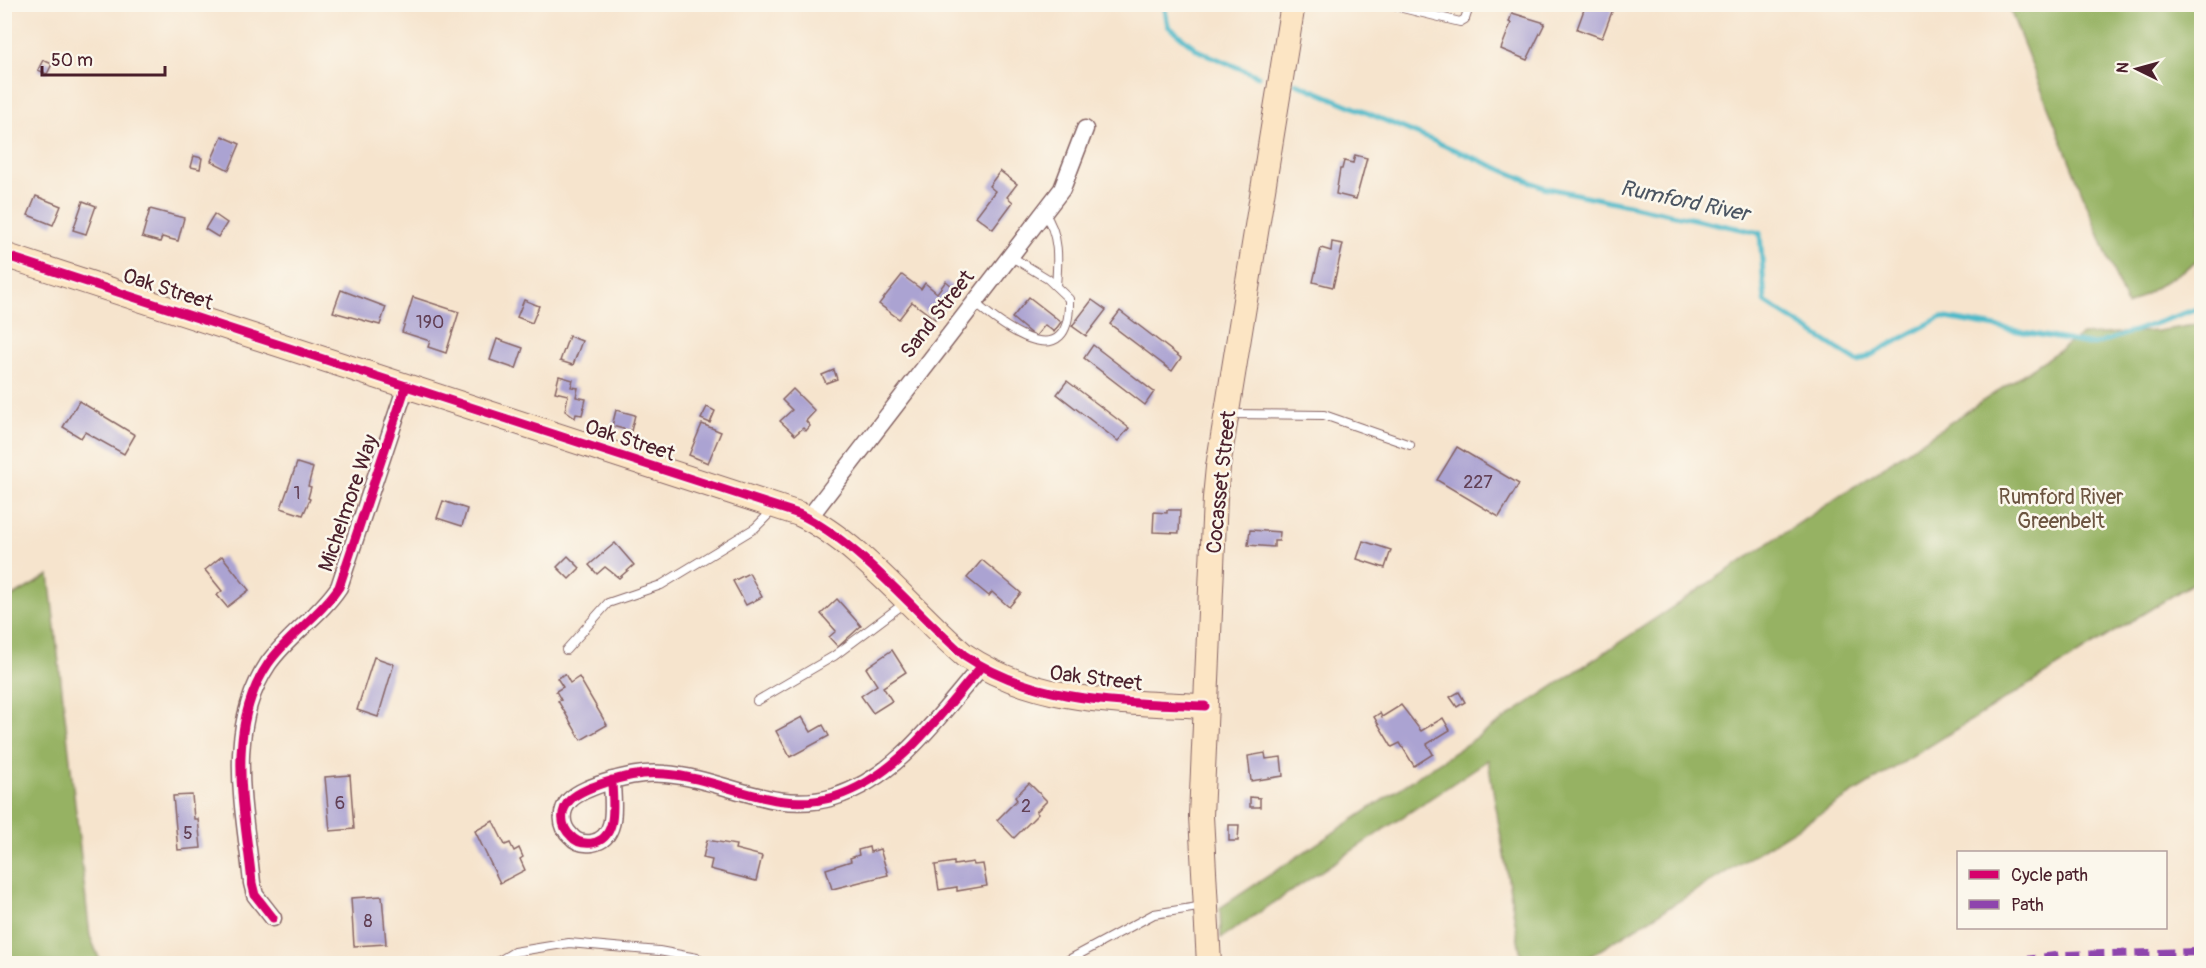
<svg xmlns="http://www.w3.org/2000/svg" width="2206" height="968" viewBox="0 0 2206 968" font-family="Pangolin,sans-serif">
<rect width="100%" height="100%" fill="#fbf7ec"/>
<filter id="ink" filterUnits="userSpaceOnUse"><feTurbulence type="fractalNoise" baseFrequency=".0167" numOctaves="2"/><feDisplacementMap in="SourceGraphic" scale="12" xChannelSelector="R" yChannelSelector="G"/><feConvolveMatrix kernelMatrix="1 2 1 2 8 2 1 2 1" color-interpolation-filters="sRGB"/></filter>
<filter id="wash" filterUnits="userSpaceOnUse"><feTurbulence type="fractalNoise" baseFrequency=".008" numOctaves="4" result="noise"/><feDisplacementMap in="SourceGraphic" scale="24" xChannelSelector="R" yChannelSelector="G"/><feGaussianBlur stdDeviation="1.35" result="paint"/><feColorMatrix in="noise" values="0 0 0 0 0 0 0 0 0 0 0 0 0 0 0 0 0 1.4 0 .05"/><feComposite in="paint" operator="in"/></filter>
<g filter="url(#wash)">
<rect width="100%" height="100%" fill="#f6e4cd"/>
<!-- forest -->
<g fill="#96b263" stroke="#706847" stroke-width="1.5">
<path d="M2008,5H2201V259L2127,306Z"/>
<path d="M2201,324V578L1579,963H1522L1488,760L1221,938L1220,908L2082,335L2158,331Z"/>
<path d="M49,575L90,936L101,963H5V601Z"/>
</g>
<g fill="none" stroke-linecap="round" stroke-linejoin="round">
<!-- stream -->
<g stroke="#4db9c9" stroke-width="5">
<path d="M1164,4L1168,26L1199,51L1258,76"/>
<path d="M1296,83L1543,187L1760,233L1765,302L1858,362L1941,317L2094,345L2202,307"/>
</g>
</g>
<g id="blocks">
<!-- building -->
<g fill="#aba3d2">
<path d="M1586,4H1615L1602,38L1577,29Z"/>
<path d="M1512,13L1545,23L1527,60L1501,49L1511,23L1509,22Z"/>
<path d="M43,60L52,64L47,74L38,70Z"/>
<path d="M222,136L240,144L229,170L211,161Z"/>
<path d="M1355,155L1367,158L1356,199L1336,194L1340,169H1342L1344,161L1353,163Z"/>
<path d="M194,156L202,158L200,169L191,167Z"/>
<path d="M1000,171L1017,184L1007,197L1013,202L993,229L976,216L995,191L989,186Z"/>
<path d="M36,196L61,206L53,225L28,215Z"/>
<path d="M83,201L96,206L86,234L73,230Z"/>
<path d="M150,209L184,218L178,241L162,237L160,242L142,237Z"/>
<path d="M214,214L227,223L218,237L205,229Z"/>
<path d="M1332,242L1343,244L1333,287L1313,282L1321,248L1331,251Z"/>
<path d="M902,275L921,289L925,283L937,293L946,281L957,290L935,319L912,302L899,319L879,304Z"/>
<path d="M341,290L386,307L380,325L333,312Z"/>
<path d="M413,297L459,312L446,353L428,347L430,341L402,332Z"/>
<path d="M1029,297L1061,322L1054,332L1045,325L1035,337L1012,318Z"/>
<path d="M524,300L539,306L532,323L517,317Z"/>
<path d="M1092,300L1106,310L1086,336L1072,326Z"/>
<path d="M1120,311L1181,358L1172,371L1110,324Z"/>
<path d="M569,336L582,341L573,365L560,361Z"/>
<path d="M497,339L523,348L516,369L490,360Z"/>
<path d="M1093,345L1154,392L1145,405L1084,358Z"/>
<path d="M834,370L837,379L826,383L822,375Z"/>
<path d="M559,376L573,380L571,387L578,388L576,397L586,399L582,415L576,414L575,418L565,411L568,395L555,392Z"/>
<path d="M1067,381L1129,428L1118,441L1057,394Z"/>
<path d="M793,389L815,411L806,421L810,426L806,431L803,428L795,435L780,421L792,410L782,400Z"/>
<path d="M79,401L135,435L124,454L85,432L81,438L63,427Z"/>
<path d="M707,407L715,411L710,423L701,419Z"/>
<path d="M616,410L635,415L631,431L612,426Z"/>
<path d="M702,424L721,432L708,463L689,455Z"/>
<path d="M1457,447L1519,484L1499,517L1437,480Z"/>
<path d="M297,463L313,468L308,486L311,487L308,498L310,499L303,515L281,508Z"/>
<path d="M443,501L467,509L462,526L437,518Z"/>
<path d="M1167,510H1180L1179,533L1153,532L1154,512L1167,513Z"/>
<path d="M1250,530L1280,532L1279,541H1274V547L1248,545Z"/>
<path d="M1363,541L1391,550L1385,568L1357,559Z"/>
<path d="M615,543L634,565L619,578L605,567L597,574L589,565Z"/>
<path d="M222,556L249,590L227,607L217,595L222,591L205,570Z"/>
<path d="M568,556L580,568L569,579L557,567Z"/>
<path d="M982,560L1021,593L1009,607L992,592L989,596L967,578Z"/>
<path d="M749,573L762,597L746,605L733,581Z"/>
<path d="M837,599L861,626L838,647L829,637L836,631L821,614Z"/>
<path d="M892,650L906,672L883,687L892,701L873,713L861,696L877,685L866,668Z"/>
<path d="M374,657L394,664L378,717L357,710Z"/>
<path d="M565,674L570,683L579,677L607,725L581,740L558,701L561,700L556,691L563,687L557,678Z"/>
<path d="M1459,692L1465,702L1457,707L1450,697Z"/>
<path d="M1401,705L1421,731L1443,718L1450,730L1427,744L1433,754L1414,766L1400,743L1392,747L1374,717L1380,713L1382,717Z"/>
<path d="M802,717L811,732L823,725L829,736L790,757L776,731Z"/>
<path d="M1265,753L1266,759L1281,757L1283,776L1251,781L1248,756Z"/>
<path d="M350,775L354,829L330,831L325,777Z"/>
<path d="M1029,783L1047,801L1036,812L1038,814L1014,838L997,820L1017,800L1015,797Z"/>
<path d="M192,795L194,819H198L201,848L178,850L173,796Z"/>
<path d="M1250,797L1260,798V807H1250Z"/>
<path d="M493,821L505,845L510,843L514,851L519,848L523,857L520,859L525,870L500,883L475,831Z"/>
<path d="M1229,825H1239L1238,841H1229Z"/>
<path d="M707,840L736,845L735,849L762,856L756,881L710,869L712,860L703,858Z"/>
<path d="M869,847L870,852L880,849L888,875L832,889L826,869L851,861L850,858L859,855L858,850Z"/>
<path d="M954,862V865L973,862L974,865L983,864L987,886L957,891V887L939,890L935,865Z"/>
<path d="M382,896L386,944L354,946L351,898Z"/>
</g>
</g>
</g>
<g filter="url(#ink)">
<use href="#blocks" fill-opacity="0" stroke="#866464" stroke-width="1.5"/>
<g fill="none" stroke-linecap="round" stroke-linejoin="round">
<!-- lane casing -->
<g stroke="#866464" stroke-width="10">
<g id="lane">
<path d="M1386,4L1460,22L1465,19L1470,4"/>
<path d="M1044,213C1060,234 1058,261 1056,286"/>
<path d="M975,303C1006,329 1071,377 1069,299L1048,279L1010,256"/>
<path d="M1228,414L1324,415L1410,445"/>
<path d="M566,650L608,603L661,585L755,528L774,509"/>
<path d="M757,701L834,656L906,602"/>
<path d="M494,964L514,952L569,943L659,951L697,958L704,964"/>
<path d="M1061,964L1154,914L1204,906"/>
</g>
</g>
<!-- street casing -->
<g stroke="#866464" stroke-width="19">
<g id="street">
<path d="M808,519L1062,189L1085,129"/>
<path d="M612,780C612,801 620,838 592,843C584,844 576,842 571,836C560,826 560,810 570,800C579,791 595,786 607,782C625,776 646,772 665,774C723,778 773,815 834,797C898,777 939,715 981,667"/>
<path d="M273,918L255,895L252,883C245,811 224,729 268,664C288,635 319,617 339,587L406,386"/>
</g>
</g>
<!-- secondary casing -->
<g stroke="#866464" stroke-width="26">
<g id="secondary">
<path d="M4,255L799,514C859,542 913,611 964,655C1036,704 1121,702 1205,706"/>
<path d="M1209,964L1201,816L1215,498L1218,467L1293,4"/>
</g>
</g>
<!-- lane -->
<use href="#lane" stroke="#fff" stroke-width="8"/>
<!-- street -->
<use href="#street" stroke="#fff" stroke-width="16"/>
<!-- secondary -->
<use href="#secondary" stroke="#fce5c4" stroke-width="24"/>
<!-- quiet -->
<path stroke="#8e44ad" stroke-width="8" stroke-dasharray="15 8" stroke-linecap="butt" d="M1998,964L2061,955L2202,952"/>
<!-- cycleway casing -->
<g stroke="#fbf7ec" stroke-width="13">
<g id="cycleway">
<path d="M4,255L799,514C859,542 913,611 964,655C1036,704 1121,702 1205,706"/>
<path d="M612,780C612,801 620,838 592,843C584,844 576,842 571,836C560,826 560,810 570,800C579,791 595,786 607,782C625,776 646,772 665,774C723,778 773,815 834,797C898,777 939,715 981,667"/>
<path d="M273,918L255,895L252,883C245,811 224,729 268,664C288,635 319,617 339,587L406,386"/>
</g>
</g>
<!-- cycleway -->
<use href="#cycleway" stroke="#d6006c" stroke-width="9"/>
</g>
</g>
<g text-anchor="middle" stroke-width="5" stroke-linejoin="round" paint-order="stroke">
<!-- number labels -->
<g font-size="18" fill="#624055">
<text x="430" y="328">190</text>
<text x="1478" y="488">227</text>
<text x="297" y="499">1</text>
<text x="340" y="809">6</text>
<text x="1026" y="812">2</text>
<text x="188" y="839">5</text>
<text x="368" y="927">8</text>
</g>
<!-- street labels -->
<g font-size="21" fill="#4a1f2b" stroke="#fbf7ec">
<text transform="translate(168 289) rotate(18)" y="7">Oak Street</text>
<text transform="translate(937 314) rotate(-52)" y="7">Sand Street</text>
<text transform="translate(630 440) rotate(18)" y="7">Oak Street</text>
<text transform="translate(1221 482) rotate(-84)" y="7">Cocasset Street</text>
<text transform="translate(348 503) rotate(-71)" y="7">Michelmore Way</text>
<text transform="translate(1096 678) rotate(7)" y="7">Oak Street</text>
</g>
<!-- park labels -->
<g font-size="21" fill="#6c5440" stroke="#fbf7ec">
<text x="2061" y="504">Rumford River<tspan x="2061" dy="24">Greenbelt</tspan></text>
</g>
<!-- water labels -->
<g font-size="22" font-style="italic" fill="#4b5562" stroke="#fbf7ec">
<text transform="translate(1685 200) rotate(12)" y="8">Rumford River</text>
</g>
</g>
<!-- margin -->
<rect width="2206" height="968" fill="none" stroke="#fbf7ec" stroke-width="24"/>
<!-- legend -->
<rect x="1957" y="851" width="210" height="78" fill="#fbf7ec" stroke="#b4a19f" stroke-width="1.5"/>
<rect x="1969" y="870" width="30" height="9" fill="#d6006c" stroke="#b4a19f" stroke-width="1.5"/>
<text x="2011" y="881" font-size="18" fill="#4a1f2b">Cycle path</text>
<rect x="1969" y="900" width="30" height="9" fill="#8e44ad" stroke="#b4a19f" stroke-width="1.5"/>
<text x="2011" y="911" font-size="18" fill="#4a1f2b">Path</text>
<!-- north arrow -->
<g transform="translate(2137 69) rotate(275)" stroke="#fbf7ec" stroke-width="4.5" paint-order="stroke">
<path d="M0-4.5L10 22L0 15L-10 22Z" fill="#4a1f2b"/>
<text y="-9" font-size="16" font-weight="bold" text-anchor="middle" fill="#4a1f2b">N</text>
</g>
<!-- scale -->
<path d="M42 66v9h123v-9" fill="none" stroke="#4a1f2b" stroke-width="3"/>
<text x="51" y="66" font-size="18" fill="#4a1f2b" stroke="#fbf7ec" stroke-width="4.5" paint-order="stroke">50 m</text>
</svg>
